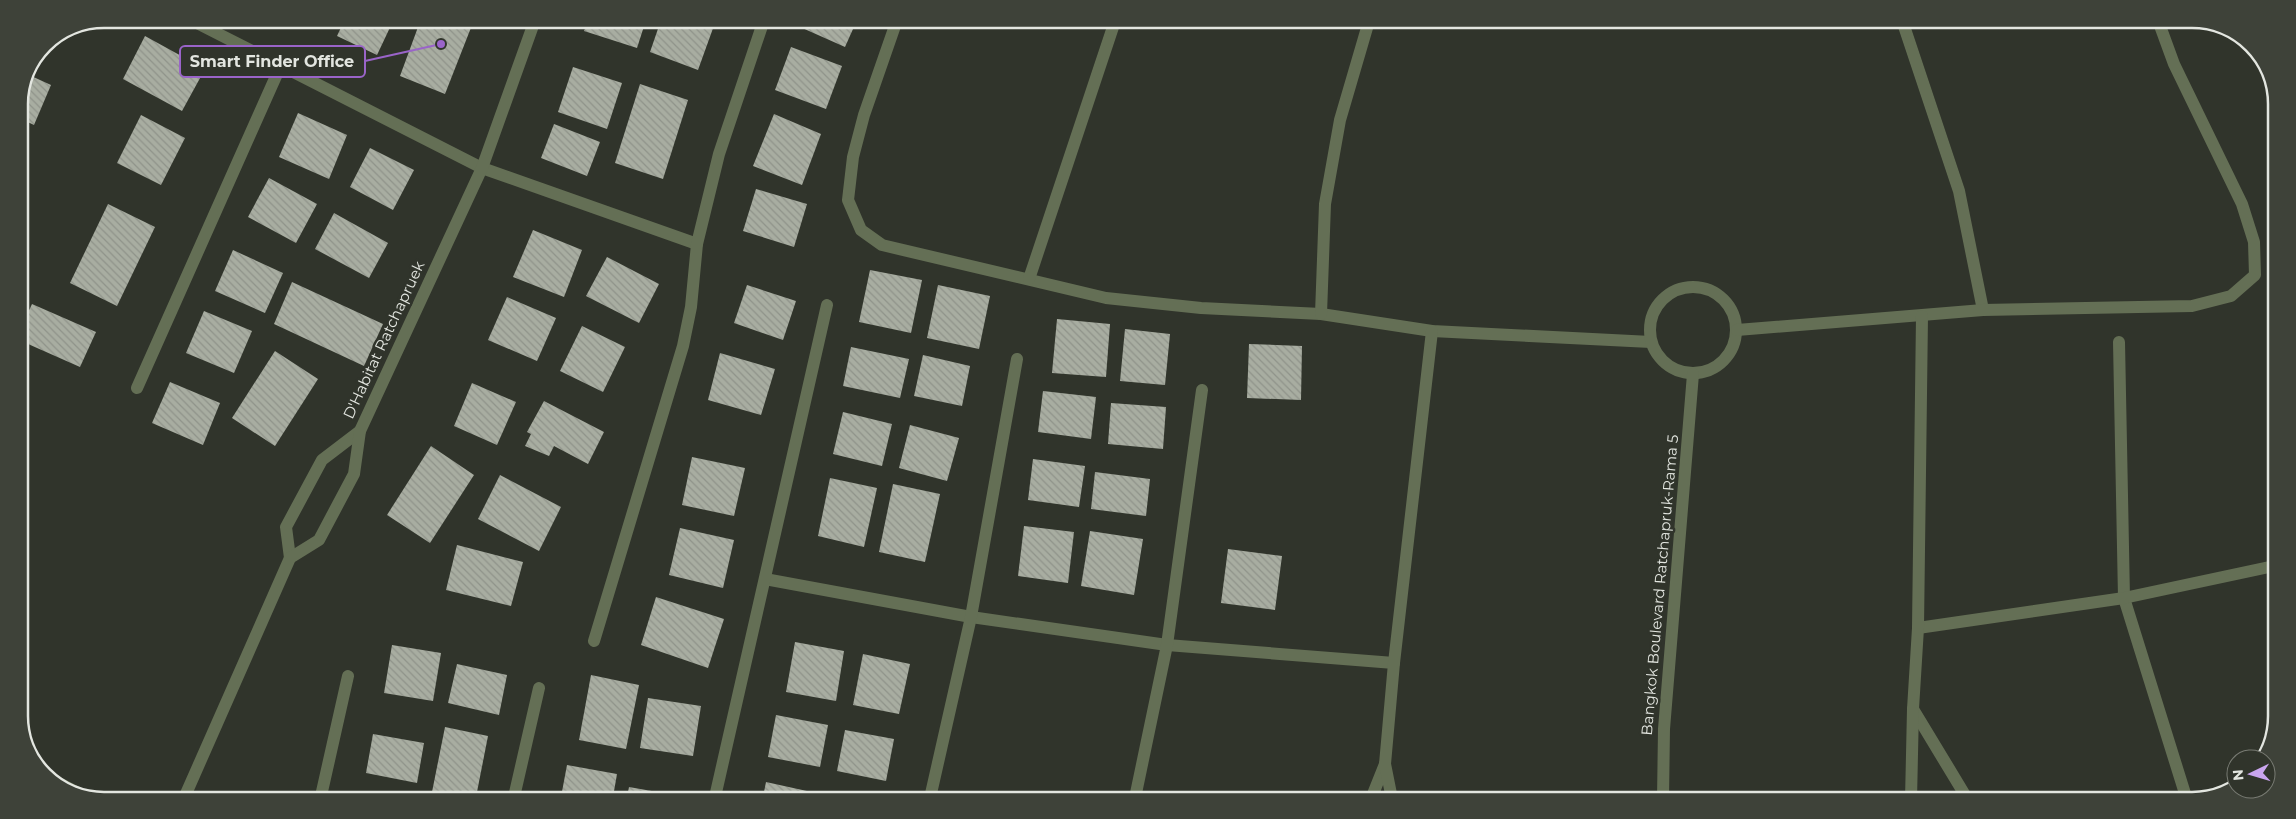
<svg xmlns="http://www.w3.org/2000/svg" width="2296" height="819" viewBox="0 0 2296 819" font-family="Montserrat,sans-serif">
<defs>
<pattern id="building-back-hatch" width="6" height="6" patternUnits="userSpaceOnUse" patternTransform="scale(1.25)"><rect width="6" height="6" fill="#a8ada1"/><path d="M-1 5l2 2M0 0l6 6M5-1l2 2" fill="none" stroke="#8f938a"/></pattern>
</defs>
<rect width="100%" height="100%" fill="#30342b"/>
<!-- building -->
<g fill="url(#building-back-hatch)">
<path d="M345,19H394L377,55L337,36Z"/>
<path d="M421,19L474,20L445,94L400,76Z"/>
<path d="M588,20H646L637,48L584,31Z"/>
<path d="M661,20H716L698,70L650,52Z"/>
<path d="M803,20H857L845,47L800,27Z"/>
<path d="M145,36L205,69L182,111L123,79Z"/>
<path d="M791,47L842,66L826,109L775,90Z"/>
<path d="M573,67L622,83L607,129L558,112Z"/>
<path d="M29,75L51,85L34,125L19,118V99Z"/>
<path d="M640,84L688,100L663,179L615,163Z"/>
<path d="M298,113L347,135L329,179L279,157Z"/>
<path d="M774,114L821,134L802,185L753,166Z"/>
<path d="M141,115L185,138L161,185L117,163Z"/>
<path d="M554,124L600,142L587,176L541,158Z"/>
<path d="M370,148L414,170L393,210L350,187Z"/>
<path d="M269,178L317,204L296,243L248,217Z"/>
<path d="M756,189L807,204L794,247L743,231Z"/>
<path d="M108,204L155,227L117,306L70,283Z"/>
<path d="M334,213L388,243L369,278L315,249Z"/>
<path d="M533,230L582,250L564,297L513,277Z"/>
<path d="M233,250L283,273L265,313L215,291Z"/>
<path d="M607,257L659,284L639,323L586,296Z"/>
<path d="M870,270L922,280L911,333L859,322Z"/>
<path d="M292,282L383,324L364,366L274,324Z"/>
<path d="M747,285L796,301L783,340L734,323Z"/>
<path d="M938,285L990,296L979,349L927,338Z"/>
<path d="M507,297L556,318L537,361L488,340Z"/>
<path d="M32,304L96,332L80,367L19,340V332Z"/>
<path d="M204,311L252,331L234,373L186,353Z"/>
<path d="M1057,319L1110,324L1106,377L1052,373Z"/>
<path d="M582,326L625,347L603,392L560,371Z"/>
<path d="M1125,329L1170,334L1165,385L1120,381Z"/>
<path d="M1249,344L1302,346L1301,400L1247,398Z"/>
<path d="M851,347L909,359L900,398L843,386Z"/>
<path d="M275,351L318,379L275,446L232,418Z"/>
<path d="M720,353L775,369L761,415L708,400Z"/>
<path d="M923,355L970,366L962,406L914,396Z"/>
<path d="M170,382L220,403L203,445L152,423Z"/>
<path d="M472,383L516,402L497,445L454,426Z"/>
<path d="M1043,391L1096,397L1091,439L1038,432Z"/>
<path d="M544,401L604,432L588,464L554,446L549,456L525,446L531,434L527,432Z"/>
<path d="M1111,403L1166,407L1163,449L1108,444Z"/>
<path d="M843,412L892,424L882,466L833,454Z"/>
<path d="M910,425L959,438L947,481L899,468Z"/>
<path d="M431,446L474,475L430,543L387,515Z"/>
<path d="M692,457L745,468L734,516L682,505Z"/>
<path d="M1033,459L1085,466L1079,507L1028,500Z"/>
<path d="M1095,472L1150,479L1146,516L1091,509Z"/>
<path d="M500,475L561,507L539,551L478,519Z"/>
<path d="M830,478L877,488L864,547L818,536Z"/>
<path d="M893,484L940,494L925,562L879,552Z"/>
<path d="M1024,526L1074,532L1068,583L1018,576Z"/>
<path d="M680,528L734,540L723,588L669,575Z"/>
<path d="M1090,531L1143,539L1134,595L1081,586Z"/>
<path d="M457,545L523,562L511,606L446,590Z"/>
<path d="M1228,549L1282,556L1275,610L1221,603Z"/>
<path d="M656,597L724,619L708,668L641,645Z"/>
<path d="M795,642L844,651L836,701L786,692Z"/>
<path d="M392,645L441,653L433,701L384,693Z"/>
<path d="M863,654L910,664L899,714L853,705Z"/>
<path d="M457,664L507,675L499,715L448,703Z"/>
<path d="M591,675L639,685L626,749L579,740Z"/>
<path d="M648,698L701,706L693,756L640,748Z"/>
<path d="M776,715L828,725L820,767L768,757Z"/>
<path d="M445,727L488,736L476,797H455L432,792Z"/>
<path d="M845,730L894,739L886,781L837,771Z"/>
<path d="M373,734L424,743L417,783L366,773Z"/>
<path d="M567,765L617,774L613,797H561Z"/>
<path d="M766,782L816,793L815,797H763Z"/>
<path d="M629,787L680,796V797H627Z"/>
</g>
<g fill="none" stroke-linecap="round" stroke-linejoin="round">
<!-- street -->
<g stroke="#646f55" stroke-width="12">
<path d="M189,19L482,168L697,244"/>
<path d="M897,20L864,115L853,157L848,200L861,230L882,245L1106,298L1201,308L1321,314L1432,331L1651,342"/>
<path d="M1903,23L1959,191L1983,310"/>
<path d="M1029,279L1115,21"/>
<circle cx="1693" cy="330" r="43"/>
<path d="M1321,314L1325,204L1340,120L1369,21"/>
<path d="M1737,330L1983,310L2192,306L2231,296L2255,275L2254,242L2242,204L2174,64L2159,23"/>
<path d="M2119,342L2124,598L2187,800"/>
<path d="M137,388L281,65"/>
<path d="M290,558L286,527L322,460L360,431"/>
<path d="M765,579L971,617L1167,645L1394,663"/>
<path d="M1918,628L2124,598L2274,566"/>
<path d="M594,641L683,346L691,307L697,244L719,154L764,20"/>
<path d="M1913,709L1968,800"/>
<path d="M59,783L84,796"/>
<path d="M185,796L290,558L319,540L354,474L360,431L482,168L535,20"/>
<path d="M321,796L348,676"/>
<path d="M514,797L539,688"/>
<path d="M715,797L827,305"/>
<path d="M930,798L971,617L1017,359"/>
<path d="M1135,798L1167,645L1202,390"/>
<path d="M1371,799L1385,764"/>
<path d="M1392,799L1385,764L1394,663L1432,331"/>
<path d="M1663,799L1664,729L1693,374"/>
<path d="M1911,800L1913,709L1918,628L1922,316"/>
</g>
</g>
<g text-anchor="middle" stroke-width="5" stroke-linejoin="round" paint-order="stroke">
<!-- street labels -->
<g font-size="15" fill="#e3e6e0" stroke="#30342b">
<text transform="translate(384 340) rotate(-65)" y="5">D'Habitat Ratchapruek</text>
<text transform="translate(1660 585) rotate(-85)" y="5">Bangkok Boulevard Ratchapruk-Rama 5</text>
</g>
</g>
<!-- crop -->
<path d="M0 0H2296V819H0ZM104 28H2192A76 76 0 0 1 2268 104V716A76 76 0 0 1 2192 792H104A76 76 0 0 1 28 716V104A76 76 0 0 1 104 28Z" fill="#3e4239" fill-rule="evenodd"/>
<path fill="none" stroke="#e3e6e0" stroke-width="2.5" d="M104 28H2192A76 76 0 0 1 2268 104V716A76 76 0 0 1 2192 792H104A76 76 0 0 1 28 716V104A76 76 0 0 1 104 28Z"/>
<!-- callouts -->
<path fill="none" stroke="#9a64c9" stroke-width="2" d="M441 44L365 61"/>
<circle fill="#9a64c9" stroke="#30342b" stroke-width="2" cx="441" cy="44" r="5"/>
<rect fill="#30342b" stroke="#9a64c9" stroke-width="2" x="180" y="46" width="185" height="31" rx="5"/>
<g font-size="16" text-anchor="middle" font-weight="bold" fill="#e3e6e0">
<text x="272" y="67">Smart Finder Office</text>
</g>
<!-- north arrow -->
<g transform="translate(2251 774) rotate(265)"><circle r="24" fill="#30342b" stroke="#787b73"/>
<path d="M0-4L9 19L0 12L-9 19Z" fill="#c9a5ee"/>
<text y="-8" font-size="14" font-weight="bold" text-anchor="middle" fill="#e3e6e0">N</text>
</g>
</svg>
